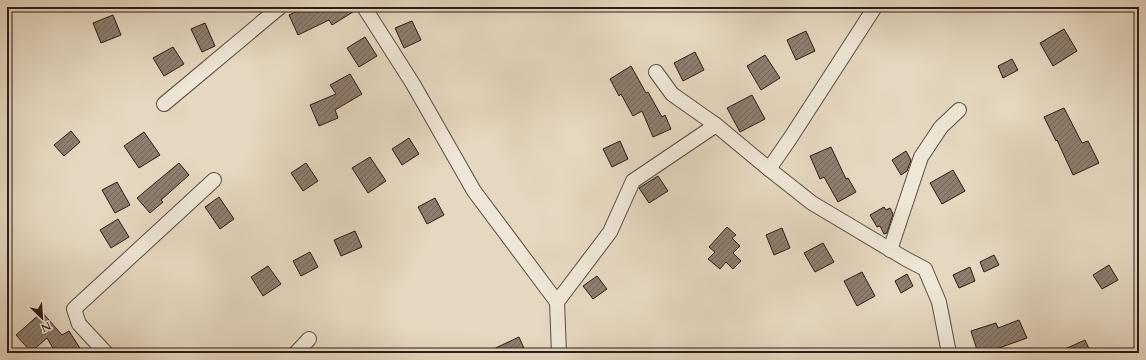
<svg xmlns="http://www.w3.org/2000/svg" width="1146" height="360" viewBox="0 0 1146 360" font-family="Cardo,serif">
<defs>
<pattern id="building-hatch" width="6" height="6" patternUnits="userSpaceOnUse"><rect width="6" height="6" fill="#8d7e6f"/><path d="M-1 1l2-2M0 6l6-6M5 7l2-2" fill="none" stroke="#74675a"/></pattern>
</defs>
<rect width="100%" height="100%" fill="#e5d8c0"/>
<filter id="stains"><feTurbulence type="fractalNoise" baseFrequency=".005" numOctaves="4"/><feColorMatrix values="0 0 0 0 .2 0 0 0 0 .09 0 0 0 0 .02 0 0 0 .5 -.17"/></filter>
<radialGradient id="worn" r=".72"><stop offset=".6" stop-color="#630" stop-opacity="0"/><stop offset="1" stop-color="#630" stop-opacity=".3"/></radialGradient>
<!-- building -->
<g fill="url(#building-hatch)" stroke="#2d1d18">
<path d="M306,7H356V10L332,25L329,20L298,35L289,15Z"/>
<path d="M113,15L121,35L101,43L93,23Z"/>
<path d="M412,21L421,40L404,48L395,28Z"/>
<path d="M205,23L215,46L202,52L191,29Z"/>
<path d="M1064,29L1077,51L1053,66L1040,43Z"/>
<path d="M806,31L815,51L796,60L787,40Z"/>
<path d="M365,37L377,56L359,67L347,48Z"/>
<path d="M173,47L184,64L164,76L153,58Z"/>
<path d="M695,52L704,70L683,81L674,63Z"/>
<path d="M765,55L780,78L761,90L747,66Z"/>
<path d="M1012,59L1018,70L1003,78L998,66Z"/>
<path d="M631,66L646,93L648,92L662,117L665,115L671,129L653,137L642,111L633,116L621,94L619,96L610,79Z"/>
<path d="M350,74L362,94L335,110L338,118L319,126L310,105L336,94L330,85Z"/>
<path d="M752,95L765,119L740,132L727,108Z"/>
<path d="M1064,108L1082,143L1088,141L1099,163L1073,175L1057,140L1056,141L1044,117Z"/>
<path d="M71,131L80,142L64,156L54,145Z"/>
<path d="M144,132L160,155L139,168L124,146Z"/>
<path d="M409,138L419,154L402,165L392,149Z"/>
<path d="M620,141L628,159L612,167L603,149Z"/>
<path d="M831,147L846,179L848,178L856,192L838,202L824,177L820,179L810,156Z"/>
<path d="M906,151L911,160L907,171L901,175L892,160Z"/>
<path d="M370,157L386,181L368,193L352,168Z"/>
<path d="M179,163L189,175L161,200L163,202L150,213L137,198Z"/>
<path d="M306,163L318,181L303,191L291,173Z"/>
<path d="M953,170L965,191L942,204L930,183Z"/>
<path d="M658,176L668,191L649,203L639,188Z"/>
<path d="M117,182L130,205L115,213L102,190Z"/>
<path d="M219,197L234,219L220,229L205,207Z"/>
<path d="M435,198L444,215L427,224L418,207Z"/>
<path d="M884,207L886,210L890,208L893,214L887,233L884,234L880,226L877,227L870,215Z"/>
<path d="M118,219L129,237L111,248L100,230Z"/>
<path d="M727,227L736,235L732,238L740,246L733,253L741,261L733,269L726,262L720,269L708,259L715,252L709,247Z"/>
<path d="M782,228L790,248L774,255L766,235Z"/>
<path d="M355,231L362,247L341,256L334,240Z"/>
<path d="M823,243L834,262L815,272L804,253Z"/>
<path d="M310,252L318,267L301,276L293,261Z"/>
<path d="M994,255L999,265L984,272L980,262Z"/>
<path d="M1109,265L1118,280L1102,289L1093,275Z"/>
<path d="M268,266L281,284L263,296L251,277Z"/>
<path d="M970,267L975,281L959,288L953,275Z"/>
<path d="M862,272L875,296L857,306L844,281Z"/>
<path d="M907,274L913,286L901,293L895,281Z"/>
<path d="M597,276L607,289L593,299L583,286Z"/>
<path d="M42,312L62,335L69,331L83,353H56L47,338L31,352L16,335Z"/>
<path d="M1019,320L1027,338L985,353H978L971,331L996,323L998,328Z"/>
<path d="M519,337L526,353H485Z"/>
<path d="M1085,340L1091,353H1056Z"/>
</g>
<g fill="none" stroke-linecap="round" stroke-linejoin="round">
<!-- minor casing -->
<g stroke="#5b4c42" stroke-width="16">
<g id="minor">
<path d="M364,7L413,84L474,191L557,302"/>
<path d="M656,72L672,94L716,125"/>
<path d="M164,104L280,7"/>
<path d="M769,169L812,203L906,259L925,269L939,302L949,353"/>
<path d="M890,250L921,157L941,127L959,110"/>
<path d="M106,353L79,324L74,309L214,180"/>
<path d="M296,353L309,339"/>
<path d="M559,353L557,302L610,232L633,181L716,125L769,169L791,137L875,7"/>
</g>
</g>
<!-- minor -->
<use href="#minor" stroke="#eee6d6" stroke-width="14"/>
</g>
<!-- margin -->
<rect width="1146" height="360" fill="none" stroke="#e5d8c0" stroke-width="24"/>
<rect x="8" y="8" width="1130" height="344" fill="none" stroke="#2d1d18" stroke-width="2"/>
<rect x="12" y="12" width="1122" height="336" fill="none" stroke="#2d1d18"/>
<!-- north arrow -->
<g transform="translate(42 318) rotate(155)" stroke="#eee6d6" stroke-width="3" paint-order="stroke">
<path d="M0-3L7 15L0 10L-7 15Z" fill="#2d1d18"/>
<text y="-6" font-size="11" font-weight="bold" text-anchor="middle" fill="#2d1d18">N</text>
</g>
<rect width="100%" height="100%" filter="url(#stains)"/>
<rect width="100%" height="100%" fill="url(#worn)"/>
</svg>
